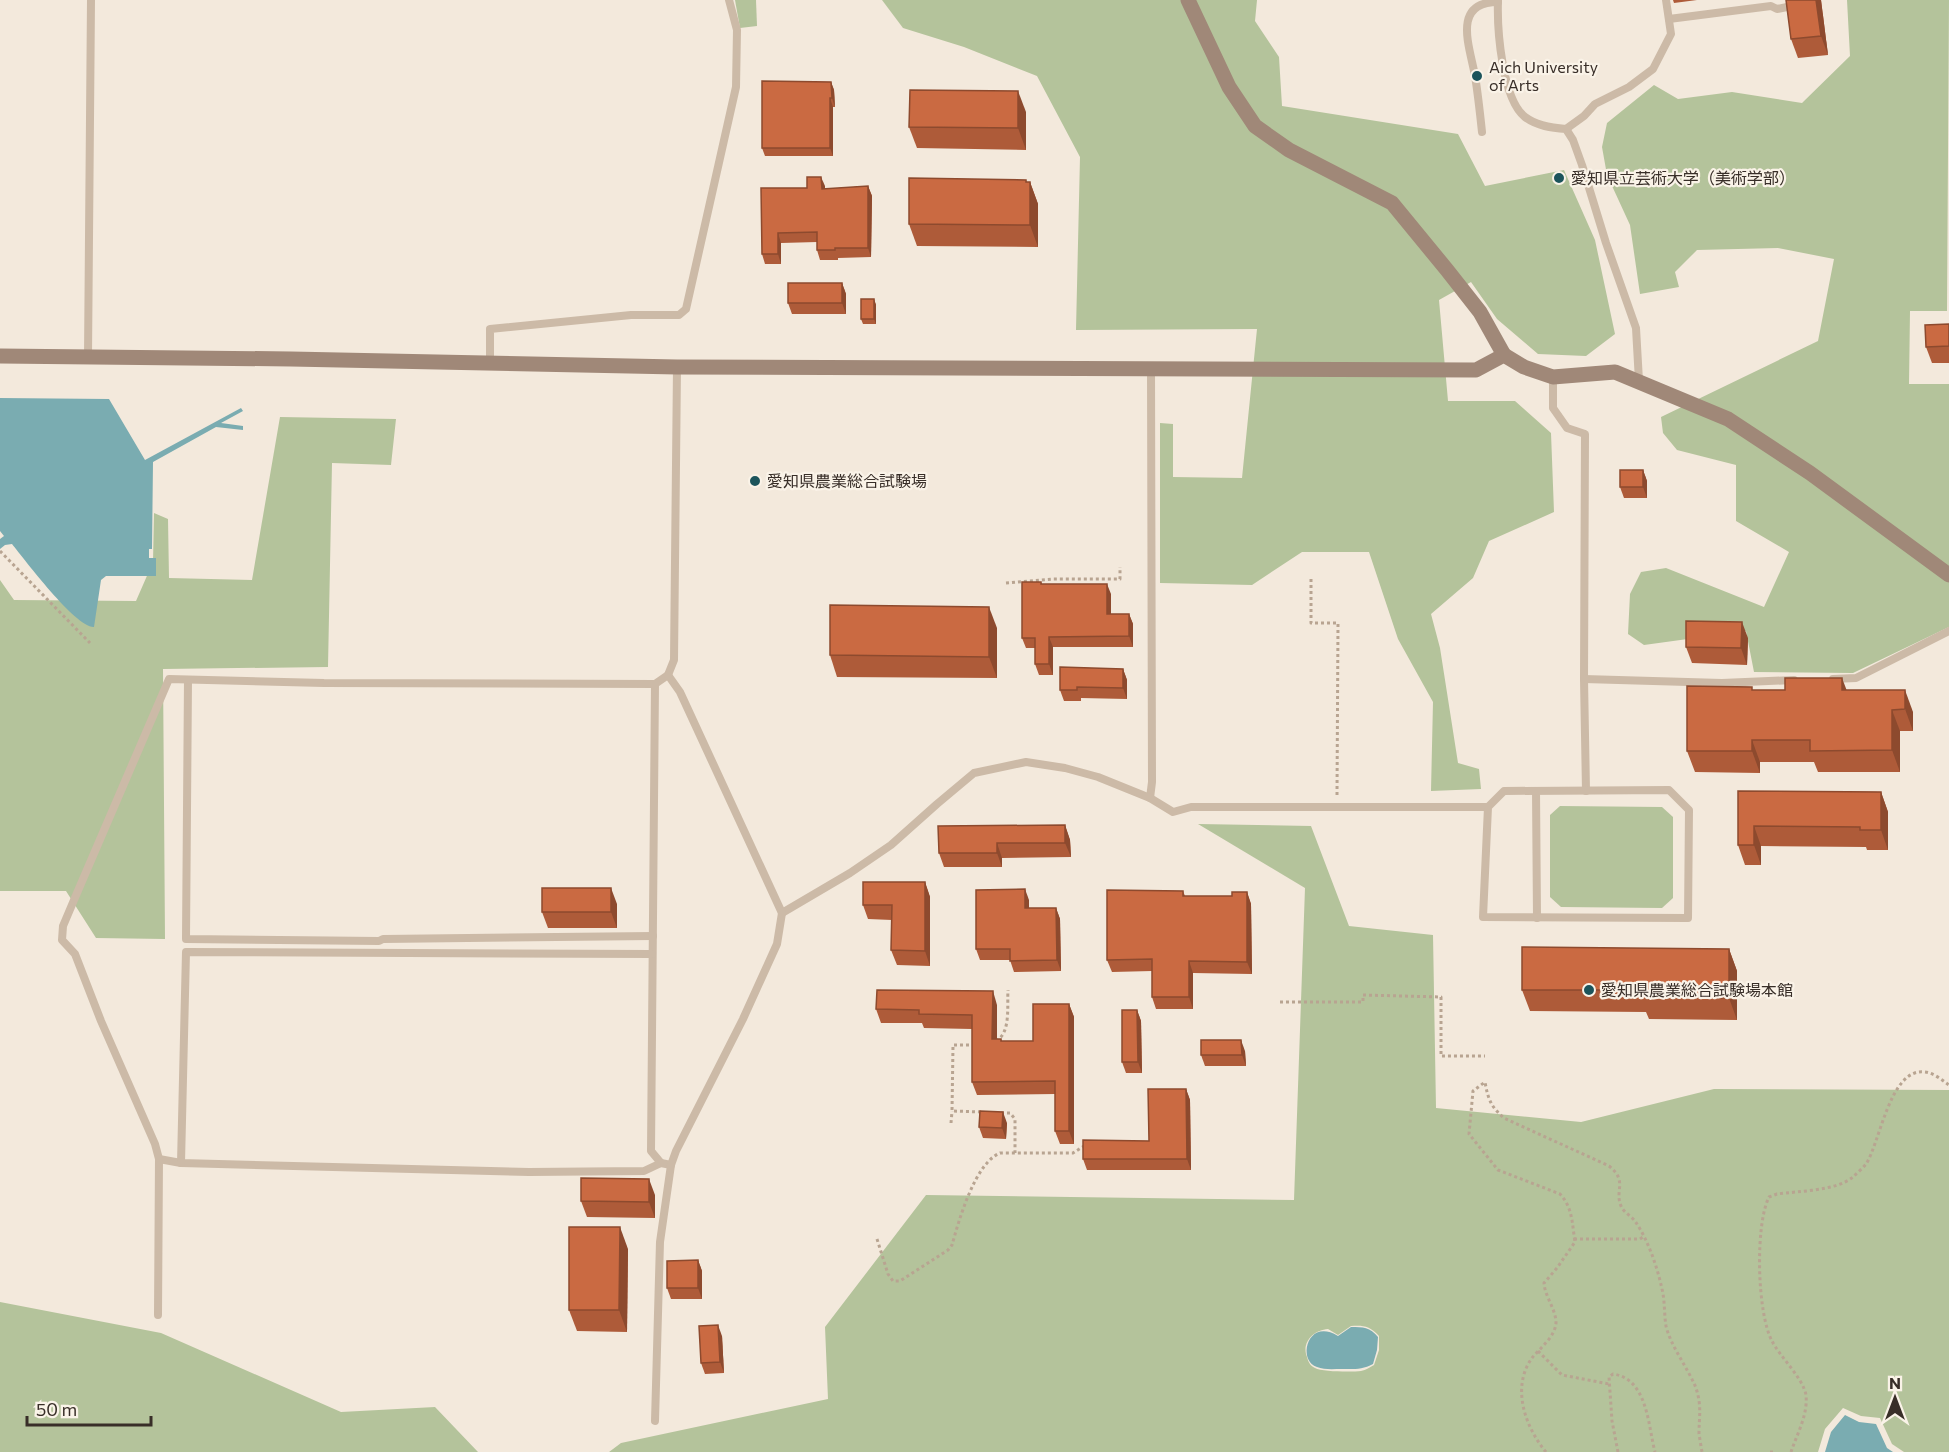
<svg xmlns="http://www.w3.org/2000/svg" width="1949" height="1452" viewBox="0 0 1949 1452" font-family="Commissioner,'Noto Sans JP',sans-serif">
<rect width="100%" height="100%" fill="#f3e9dc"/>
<!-- green -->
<g fill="#b4c39b" fill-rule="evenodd">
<path d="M735,0H756L757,26L740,28Z"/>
<path d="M882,0H1257L1255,21L1279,57L1282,106L1458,134L1485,186L1564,170L1595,240L1615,334L1586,356L1538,354L1497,319L1471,282L1439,300L1448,401H1515L1551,433L1554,512L1489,541L1473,578L1431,614L1440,648L1458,763L1479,769L1481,789L1431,791L1433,702L1398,639L1369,552H1302L1252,585L1160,583V423L1173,424V477L1242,478L1257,329L1076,330L1080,157L1037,76L964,47L903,28Z"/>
<path d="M1847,0H1949L1947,311H1910L1909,384H1949V627L1853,673L1754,672L1746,631L1644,645L1628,634L1630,594L1641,572L1666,568L1764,607L1789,552L1736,521V465L1677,450L1663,433L1661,417L1818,341L1834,259L1778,248L1697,250L1675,272L1679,287L1640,294L1630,225L1607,175L1602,147L1607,123L1654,85L1678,99L1732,92L1802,103L1850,56Z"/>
<path d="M280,417L396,419L391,465L332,463L328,667L163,669L165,939L96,938L66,891H0V580L14,600L136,601L153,562L154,513L168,519L169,578L252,580Z"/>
<path d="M1560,806L1662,807L1673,817V898L1662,908L1561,907L1550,897V815Z"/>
<path d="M1198,824L1311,826L1349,926L1433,935L1436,1108L1581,1122L1714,1089L1949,1090V1452H1904L1892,1444L1880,1418L1861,1416L1843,1408L1825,1429L1818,1452H609L621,1443L828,1399L825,1327L926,1195L1294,1200L1305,888ZM1351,1326C1363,1325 1370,1326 1379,1336V1350L1374,1365C1370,1367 1366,1370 1361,1371C1353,1372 1322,1372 1315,1368C1310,1366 1308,1361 1307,1357C1301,1342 1314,1330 1328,1329L1338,1335Z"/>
<path d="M0,1302L161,1333L341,1412L435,1407L478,1452H0Z"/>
</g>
<!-- water -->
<g fill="#7aacb1">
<path d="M0,398L109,399L145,460L241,408L243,411L221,423L243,426V430L216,427L153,462L152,549H149V558H156V576H106L101,580L94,627C76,628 25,560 12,544L5,545L0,549V539L4,536L0,531Z"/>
<path d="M1351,1327C1363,1327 1370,1327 1378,1337L1377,1350L1373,1364C1362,1370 1353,1369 1341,1369C1334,1369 1324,1370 1317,1367C1297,1361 1307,1317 1338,1336Z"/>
<path d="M1845,1415L1859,1422L1876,1424L1887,1448L1893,1452H1825L1831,1432Z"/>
</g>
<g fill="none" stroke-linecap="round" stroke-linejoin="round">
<!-- path -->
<g stroke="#b8a491" stroke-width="3" stroke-dasharray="3 3" stroke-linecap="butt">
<path d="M0,551L90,643"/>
<path d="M1311,579V623H1338L1337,795"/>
<path d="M1006,583L1053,579H1120V567"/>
<path d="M1280,1002H1363V995L1441,997V1056H1485"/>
<path d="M996,1041C1011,1033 1007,1006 1008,990"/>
<path d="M975,1045H953L952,1111L983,1112"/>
<path d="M1001,1113H1010L1015,1119V1153"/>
<path d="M951,1123L952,1111"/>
<path d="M877,1239L888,1274L893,1281H900L948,1250L952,1245C959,1220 975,1163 1000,1153H1073L1084,1146"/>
<path d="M1574,1239H1640L1643,1237"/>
<path d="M1538,1351L1562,1375L1609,1384"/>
<path d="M1546,1452C1525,1427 1511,1387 1532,1358C1540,1348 1555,1337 1556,1323C1556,1309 1545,1297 1544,1283L1557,1268L1575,1242C1572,1224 1573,1208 1560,1194L1498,1170L1469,1134L1473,1091L1485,1082C1488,1099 1491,1107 1504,1118L1609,1166C1629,1182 1613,1191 1622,1208C1625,1213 1631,1216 1635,1221C1648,1240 1657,1266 1662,1289C1665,1301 1664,1314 1666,1326C1671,1347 1688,1368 1696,1388C1702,1407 1699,1416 1699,1434C1700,1440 1701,1446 1702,1452"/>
<path d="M1618,1452L1612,1421L1609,1377L1613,1374C1648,1379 1648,1426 1655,1452"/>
<path d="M1770,1452H1776"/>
<path d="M1791,1452C1797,1434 1808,1415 1806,1395C1803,1378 1780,1357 1772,1341C1757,1313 1755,1225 1769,1197L1777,1194C1799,1191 1836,1191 1853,1177C1857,1173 1863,1168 1866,1164C1880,1143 1890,1067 1925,1072C1934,1073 1942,1080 1949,1085"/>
</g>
<!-- lane -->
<g stroke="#ccbaa7" stroke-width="8">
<path d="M1498,0C1497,29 1502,99 1525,117C1537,126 1552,128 1566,129L1573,140L1582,165L1606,243L1636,328L1639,381"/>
<path d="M1669,19L1771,6L1777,9L1792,6"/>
<path d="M1566,129L1584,116L1595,104L1629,87L1653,69L1671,34L1666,0"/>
<path d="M1482,132C1480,113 1478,94 1475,76C1470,47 1451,2 1498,2"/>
<path d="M88,357L91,0"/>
<path d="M490,364V329L631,315H679L686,309L736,87L737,30L729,0"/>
<path d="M1553,377V408L1567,428L1585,434L1584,679L1586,791"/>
<path d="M1584,679L1722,683L1794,680"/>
<path d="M1833,679L1856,678L1949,631"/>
<path d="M188,680L186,939L379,941L383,939L653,936"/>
<path d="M655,684L651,1151L661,1163"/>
<path d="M1536,791L1537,918"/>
<path d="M1150,798L1152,782L1151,368"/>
<path d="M782,913L850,873L891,845L937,804L974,773L1026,762L1065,768L1098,777L1150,798L1173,812L1191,807H1488L1504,791L1669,790L1689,810L1688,918L1483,917L1488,807"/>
<path d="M159,1159L181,1163L529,1172L644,1171L661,1163L671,1165"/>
<path d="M181,1163L186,952L652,954"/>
<path d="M158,1315L159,1159L155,1144L101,1021L75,954L62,940L63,926L74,900L169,679L324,683L655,684L668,675L674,660L677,367"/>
<path d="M655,1421L660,1242L671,1165L676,1151L743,1019L777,944L782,913L680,692L668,675"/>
</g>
<!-- secondary -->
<g stroke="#a08878" stroke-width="15">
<path d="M1188,0L1229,87L1255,126L1289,150L1392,203L1447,270L1480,312L1504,355"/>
<path d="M0,356L291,359L677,367L1476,370L1504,355L1524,367L1553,377L1615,372L1728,419L1810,473L1949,575"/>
</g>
</g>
<!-- wall -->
<g fill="#ae5b39">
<path d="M1673,0H1697L1674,3Z"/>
<path d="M1821,0L1828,55L1798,58L1791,39Z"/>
<path d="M831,82L834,90L835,107H833V156H765L762,148Z"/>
<path d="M1026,112V150L917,148L909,127Z"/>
<path d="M1027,182H1030L1038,204V247L917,246L909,224Z"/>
<path d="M825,186V189L868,186L872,196L871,257L838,258V260H820L817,250V242L781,243V264H765L762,254L807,188Z"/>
<path d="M842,283L846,294V314H792L788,303Z"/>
<path d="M874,299L876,305V324H863L861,319Z"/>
<path d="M1949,324V363H1932L1926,347Z"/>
<path d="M1643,470L1647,481V498H1624L1620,487Z"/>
<path d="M1041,582L1042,584L1111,594V614H1129L1133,624V647H1053V675H1039L1035,664V648H1026L1022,638Z"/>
<path d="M997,628V678L837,677L830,655Z"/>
<path d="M1748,638L1747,665L1692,663L1686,647Z"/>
<path d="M1123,669L1127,680V699L1081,698V701H1064L1060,690Z"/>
<path d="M1754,690H1846L1913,712V731H1900V772H1818L1814,762H1760V773L1695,772L1687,751Z"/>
<path d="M1738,791L1881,792L1888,812V850H1867L1866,847L1761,846V865H1745L1738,845Z"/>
<path d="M1065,825L1070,840L1071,857L1002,858V867H944L939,853Z"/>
<path d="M925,882L930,897V966L897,965L891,950L892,920L868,919L863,905Z"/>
<path d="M1183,891L1185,896H1232L1247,892L1251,904L1252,974L1193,973V1009H1156L1152,997V971L1112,972L1107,960Z"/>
<path d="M1029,900V908H1056L1060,919L1061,971L1014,972L1010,960H980L976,949Z"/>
<path d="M617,904V928H548L542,912Z"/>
<path d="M1729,949L1737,971V1020L1649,1019L1646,1012L1530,1011L1522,990Z"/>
<path d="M1069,1004L1074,1017V1144H1060L1055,1131V1094L977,1095L972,1082V1029L924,1028L922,1023H881L876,1009L997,1005V1039H1001L1002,1041H1033Z"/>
<path d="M1137,1010L1141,1021L1142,1073H1126L1122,1062Z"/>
<path d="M1245,1051L1246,1066H1205L1201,1055Z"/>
<path d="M1186,1089L1190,1100L1191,1170H1087L1083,1159L1149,1141Z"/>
<path d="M1007,1123L1006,1139L983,1138L979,1127Z"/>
<path d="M655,1195V1218L587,1217L581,1201Z"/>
<path d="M628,1249L627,1332L577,1331L569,1310Z"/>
<path d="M698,1260L702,1271V1299H671L667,1288Z"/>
<path d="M722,1336L724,1373L705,1374L701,1363Z"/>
</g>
<!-- shaded-wall -->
<g fill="#8d4a2e">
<path d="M1816,0H1821L1828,55L1821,36Z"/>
<path d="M831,82L834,90L835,107L832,98Z"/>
<path d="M1018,91L1026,112V150L1018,128Z"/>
<path d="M830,98L833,107V156L830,148Z"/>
<path d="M821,177L825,186V198L822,189Z"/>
<path d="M1026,180L1030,192V182L1038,204V247L1030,225Z"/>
<path d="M868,186L872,196L871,257L868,248Z"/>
<path d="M778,233L781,243V264L778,254Z"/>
<path d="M842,283L846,294V314L842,303Z"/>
<path d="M874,299L876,305V324L874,319Z"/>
<path d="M1643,470L1647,481V498L1643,487Z"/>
<path d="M1107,584L1111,594V624L1107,614Z"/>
<path d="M989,607L997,628V678L989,657Z"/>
<path d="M1129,614L1133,624V647L1129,636Z"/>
<path d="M1742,622L1748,638L1747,665L1741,648Z"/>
<path d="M1049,637L1053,647V675L1049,664Z"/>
<path d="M1123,669L1127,680V699L1123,688Z"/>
<path d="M1842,678L1850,699L1842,690Z"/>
<path d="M1905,690L1913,712V731L1905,709Z"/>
<path d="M1892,710L1900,731V772L1892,750Z"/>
<path d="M1752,740L1760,762V773L1752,751Z"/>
<path d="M1881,792L1888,812V850L1881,830Z"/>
<path d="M1065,825L1070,840L1071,857L1065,843Z"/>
<path d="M1754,826L1761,846V865L1754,845Z"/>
<path d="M997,843L1002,858V867L997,853Z"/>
<path d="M925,882L930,897V966L925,951Z"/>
<path d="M611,888L617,904V928L611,912Z"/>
<path d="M1025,889L1029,900V919L1025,908Z"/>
<path d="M1247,892L1251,904L1252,974L1247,962Z"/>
<path d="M1056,908L1060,919L1061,971L1057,960Z"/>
<path d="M1729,949L1737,971V1020L1729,998Z"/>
<path d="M1189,961L1193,973V1009L1189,997Z"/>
<path d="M993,991L997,1005V1053L992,1039Z"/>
<path d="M1069,1004L1074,1017V1144L1069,1131Z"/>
<path d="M1137,1010L1141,1021L1142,1073L1138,1062Z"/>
<path d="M1241,1040L1245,1051L1246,1066L1242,1055Z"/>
<path d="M1186,1089L1190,1100L1191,1170L1187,1159Z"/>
<path d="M1003,1112L1007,1123L1006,1139L1002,1128Z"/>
<path d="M649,1179L655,1195V1218L649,1202Z"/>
<path d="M620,1227L628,1249L627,1332L619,1310Z"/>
<path d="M698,1260L702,1271V1299L698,1288Z"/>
<path d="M718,1325L722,1336L724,1373L720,1362Z"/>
</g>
<!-- building -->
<g fill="#ca6a42" stroke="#8d4a2e" stroke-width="1.5">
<path d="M1786,0H1816L1821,36L1791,39Z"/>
<path d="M762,81L831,82L832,98H830V148H762Z"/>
<path d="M910,90L1018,91V128L909,127Z"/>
<path d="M807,177H821L822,189L868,186V248H835V250H817V232L778,233V254H762L761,188H807Z"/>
<path d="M909,178L1026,180V182H1030V225L909,224Z"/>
<rect x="788" y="283" width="54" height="20"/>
<rect x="861" y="299" width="13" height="20"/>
<path d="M1949,324V346L1926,347L1925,325Z"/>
<rect x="1620" y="470" width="23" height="17"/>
<path d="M1022,582H1041V584H1107V614H1129V636L1049,637V664H1035V638H1022Z"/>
<path d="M830,605L989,607V657L830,655Z"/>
<path d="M1686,621L1742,622L1741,648L1686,647Z"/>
<path d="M1060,667L1123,669V688L1077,687V690H1060Z"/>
<path d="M1785,678H1842V690H1905V709L1892,710V750L1810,751V740H1752V751H1687V686L1752,687V690H1785Z"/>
<path d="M1738,791L1881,792V830H1860V827L1754,826V845H1738Z"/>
<path d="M1065,825V843H997V853H939L938,826Z"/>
<path d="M863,882H925V951L891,950L892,905H863Z"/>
<rect x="542" y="888" width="69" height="24"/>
<path d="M1025,889V908H1056L1057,960L1010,961V949H976V890Z"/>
<path d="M1107,890L1183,891V896H1232V892H1247V962L1189,961V997H1152V959L1107,960Z"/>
<path d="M1522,947L1729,949V998L1641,997V990H1522Z"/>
<path d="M877,990L993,991L992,1039H1001V1041H1033V1004H1069V1131H1055V1081L972,1082V1015L919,1014V1010L876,1009Z"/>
<path d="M1122,1010H1137L1138,1062H1122Z"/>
<path d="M1201,1040H1241L1242,1055H1201Z"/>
<path d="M1148,1089H1186L1187,1159H1083V1140L1149,1141Z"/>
<path d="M980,1111L1003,1112L1002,1128L979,1127Z"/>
<path d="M581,1178L649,1179V1202L581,1201Z"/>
<path d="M569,1227H620L619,1310H569Z"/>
<path d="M698,1260V1288H667V1261Z"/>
<path d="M718,1325L720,1362L701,1363L699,1326Z"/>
</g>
<!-- markers -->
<g fill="#1c545b" stroke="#faf3e8" stroke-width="2">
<circle cx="1477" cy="76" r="6"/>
<circle cx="1559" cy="178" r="6"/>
<circle cx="755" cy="481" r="6"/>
<circle cx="1589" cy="990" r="6"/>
</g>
<g text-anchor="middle" stroke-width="4.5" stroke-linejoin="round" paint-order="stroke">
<!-- poi labels -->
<g font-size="16" fill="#382e28" stroke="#faf3e8" text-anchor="start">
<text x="1489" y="73">Aich University<tspan x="1489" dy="18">of Arts</tspan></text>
<text x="1571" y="184">愛知県立芸術大学（美術学部）</text>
<text x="767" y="487">愛知県農業総合試験場</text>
<text x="1601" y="996">愛知県農業総合試験場本館</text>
</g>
</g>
<!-- north arrow -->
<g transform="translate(1895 1398)" stroke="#faf3e8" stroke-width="4.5" paint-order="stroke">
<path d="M0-4.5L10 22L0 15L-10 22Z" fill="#382e28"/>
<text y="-9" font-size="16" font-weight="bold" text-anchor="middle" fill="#382e28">N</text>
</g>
<!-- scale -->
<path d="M27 1416v9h124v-9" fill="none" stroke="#382e28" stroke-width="3"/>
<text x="36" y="1416" font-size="18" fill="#382e28" stroke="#faf3e8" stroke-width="4.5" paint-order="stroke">50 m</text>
</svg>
